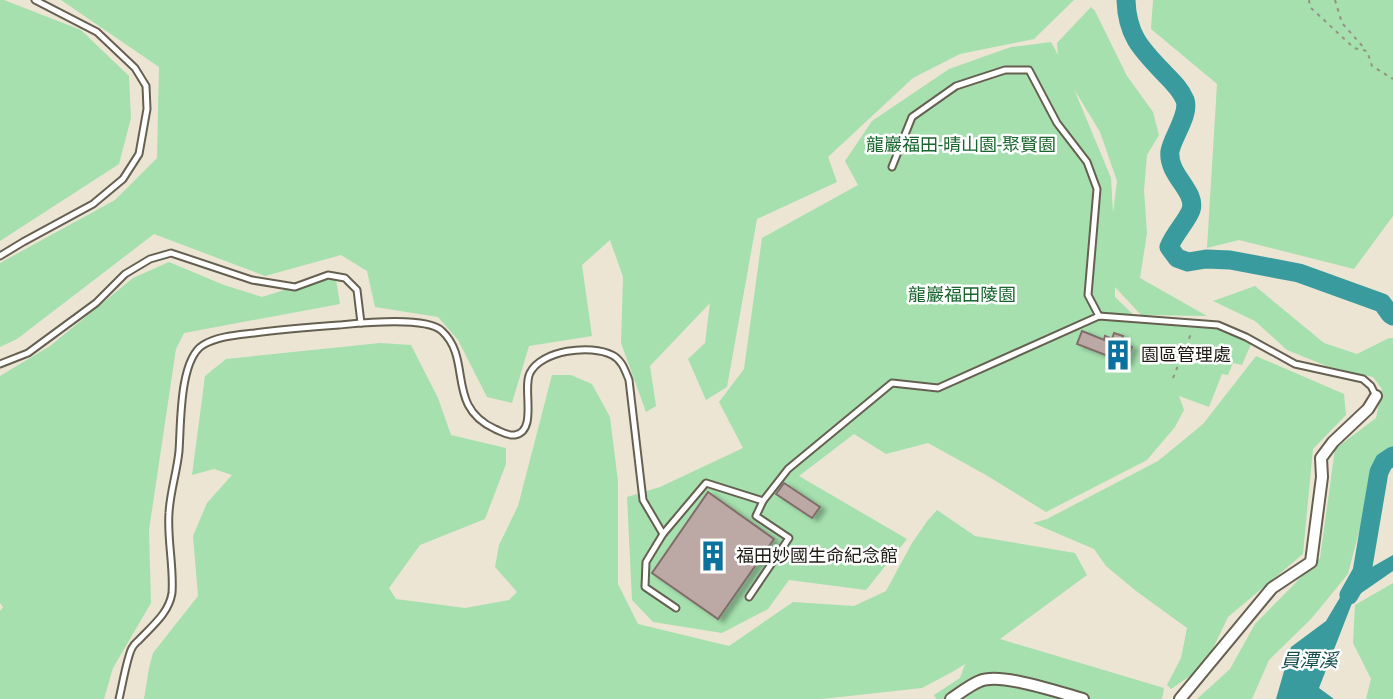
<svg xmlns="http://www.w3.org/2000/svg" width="1393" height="699" viewBox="0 0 1393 699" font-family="Roboto,'Noto Sans TC',sans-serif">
<defs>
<filter id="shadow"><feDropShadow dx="5.5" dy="3" stdDeviation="2" flood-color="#0004"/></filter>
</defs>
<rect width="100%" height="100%" fill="#ece5d4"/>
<!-- green -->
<g fill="#a5e0ae" fill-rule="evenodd">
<path d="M0,0H4L81,30L129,76L131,118L119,164L0,241Z"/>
<path d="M61,0H1074L1034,39L960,54L913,78L828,157L837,182L757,219L727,387L706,400L688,359L705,343L710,303L650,366L656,406L646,412L621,343L623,277L610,240L582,265L592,336L529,346L512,403L487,397L458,340L438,317L375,307L367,271L341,255L265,276L154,234L17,339L0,347V263L115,200L157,158L159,67Z"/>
<path d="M1153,0H1393V216L1354,269L1239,240L1207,248L1217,84L1151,29Z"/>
<path d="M1091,7L1095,11L1127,76L1153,112L1159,135L1147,155L1144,190L1147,233L1140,278L1207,316L1141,315L1115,287V297L1142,323L1218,329L1229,333L1251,344L1242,365L1233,363L1228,375L1222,374L1209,407L1179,396L1184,410L1175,427L1147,460L1046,512L986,475L928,443L886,454L854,434L799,476L907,539L866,590L789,580L768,609L722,633L653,622L632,600L627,497L660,487L743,448L719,402L744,369L762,238L858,185L845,161L872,121L949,69L1011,47L1051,42L1058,55L1057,43ZM1074,89L1100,132L1117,181L1113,213L1111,178Z"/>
<path d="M169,262L224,285L262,297L335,274L340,304L184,333L176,349L149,530L151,603L113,668L104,699H0V611L3,607L0,603V376L50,346L133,278Z"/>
<path d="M1255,286L1324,343L1357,354L1389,338H1393V447L1376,466L1348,574L1311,619L1269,660L1252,699H1197L1230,669L1255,624L1320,558L1335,449L1376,418L1382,389L1373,377L1329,367L1287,350L1255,321L1213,301Z"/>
<path d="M380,343L411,345L438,398L451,435L506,448V464L485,519L420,545L389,588L396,599L465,608L509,600L517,592L495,567L499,545L518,506L552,375H571L592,384L610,417L618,482V584L638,624L729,646L793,602L854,606L886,591L912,543L928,520L937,510L975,536L1075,553L1087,575L1000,639L1164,688L1162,699H936L934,695L960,678L965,664L954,671L922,688L822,699H144L149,668L153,653L198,596L193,536L207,503L232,475L214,469L192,475L205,376L226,359Z"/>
<path d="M1256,356L1344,394L1346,415L1313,449L1303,554L1228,617L1208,659L1196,672L1171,689L1167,685L1181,658L1187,628L1136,591L1106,566L1094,549L1033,523L1047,519L1158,461L1203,424Z"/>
<path d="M1393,583V699H1366L1371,679L1353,643L1355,605Z"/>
</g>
<!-- water -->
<path fill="#399b9e" d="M1393,555V571L1354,598L1319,688L1334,699H1276L1291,647L1326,621L1351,579Z"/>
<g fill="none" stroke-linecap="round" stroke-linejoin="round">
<!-- river -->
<g stroke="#399b9e" stroke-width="19">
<path d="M1126,0C1127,36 1142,50 1165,74C1173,82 1181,90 1185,100C1190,114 1173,136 1170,151C1167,175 1197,191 1191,210C1187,221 1174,234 1169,247L1177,258L1188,262L1206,259L1230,260L1299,273L1382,303L1390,314L1393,316"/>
<path d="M1349,595L1362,572L1379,472L1384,462L1393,456"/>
</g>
</g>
<!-- building -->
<g fill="#bca8a5" stroke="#806d6a" stroke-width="2" filter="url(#shadow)">
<path d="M1082,331L1104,340L1105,336L1112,339L1114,333L1123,336L1122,340L1128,343L1127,345L1132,347L1126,363L1077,344Z"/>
<path d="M784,483L820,507L812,518L776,494Z"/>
<path d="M708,492L774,539L718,619L652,573Z"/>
</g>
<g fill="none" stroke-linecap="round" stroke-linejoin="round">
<!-- lane casing -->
<g stroke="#666051" stroke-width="9">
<g id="lane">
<path d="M892,167L912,117L956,86L1005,70H1029L1057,123L1087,162L1097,189L1088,295L1099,316"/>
<path d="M0,256L23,242L93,204L123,179L139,154L147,109L146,86L135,68L97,32L35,0"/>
<path d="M0,364L28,353L96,303L125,274L150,259L171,253L252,280L295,287L328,275L345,278L357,290L361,323"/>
<path d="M749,597L789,538L756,516L763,501"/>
<path d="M676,608L645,587L646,562L663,534L706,483L763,501L788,469L892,383L938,388L1099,316L1218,325L1246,337L1295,364L1363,379L1371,386L1376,396"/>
<path d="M119,699C122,687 127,657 132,648C134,644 137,642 139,640C152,626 169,613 172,593C174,567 167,539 169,513C170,492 177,472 179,451C181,425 179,360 203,345C218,336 237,335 254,333C282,329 310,327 339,325C361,323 426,316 442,331C473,360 445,406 495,429C502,432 508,436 515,435C538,431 522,388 530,373C541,350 591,344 612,355C622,360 625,370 629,380L643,500L663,534"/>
</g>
</g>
<!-- street casing -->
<g stroke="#666051" stroke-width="14">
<g id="street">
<path d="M951,699C960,693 970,685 980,681C1001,672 1060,693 1083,699"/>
<path d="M1180,699L1272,588L1311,562L1322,477L1321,458L1333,442L1368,409L1376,396"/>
</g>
</g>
<!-- path -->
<g stroke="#969185" stroke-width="2" stroke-dasharray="3.5 5" stroke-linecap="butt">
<path d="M1309,0L1310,7L1354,48L1367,51L1372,66L1393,79"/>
<path d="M1335,0L1342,23L1365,49"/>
<path d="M1173,378L1192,331"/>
</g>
<!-- lane -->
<use href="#lane" stroke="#fff" stroke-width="5"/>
<!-- street -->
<use href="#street" stroke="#fff" stroke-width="10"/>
</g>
<!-- icons -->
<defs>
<g id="building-bare" transform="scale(2.415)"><path d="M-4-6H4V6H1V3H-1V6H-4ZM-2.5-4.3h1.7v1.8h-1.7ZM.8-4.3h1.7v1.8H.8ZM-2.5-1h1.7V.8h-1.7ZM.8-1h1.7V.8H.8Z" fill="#0b719e" stroke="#fff" stroke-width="2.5" paint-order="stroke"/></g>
</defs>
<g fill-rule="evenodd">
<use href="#building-bare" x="1118" y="355"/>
<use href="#building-bare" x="713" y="556"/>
</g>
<g text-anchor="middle" stroke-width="5" stroke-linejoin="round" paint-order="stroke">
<!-- park labels -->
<g font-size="18" fill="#19652e" stroke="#fff">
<text x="961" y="151">龍巖福田-晴山園-聚賢園</text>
<text x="962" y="301">龍巖福田陵園</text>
</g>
<!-- poi labels -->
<g font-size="18" fill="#1d1b14" stroke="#fff" text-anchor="start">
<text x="1141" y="361">園區管理處</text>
<text x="736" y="562">福田妙國生命紀念館</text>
</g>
<!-- water labels -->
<g font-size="19" font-style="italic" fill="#144c4e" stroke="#fff">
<text x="1309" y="667">員潭溪</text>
</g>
</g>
</svg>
